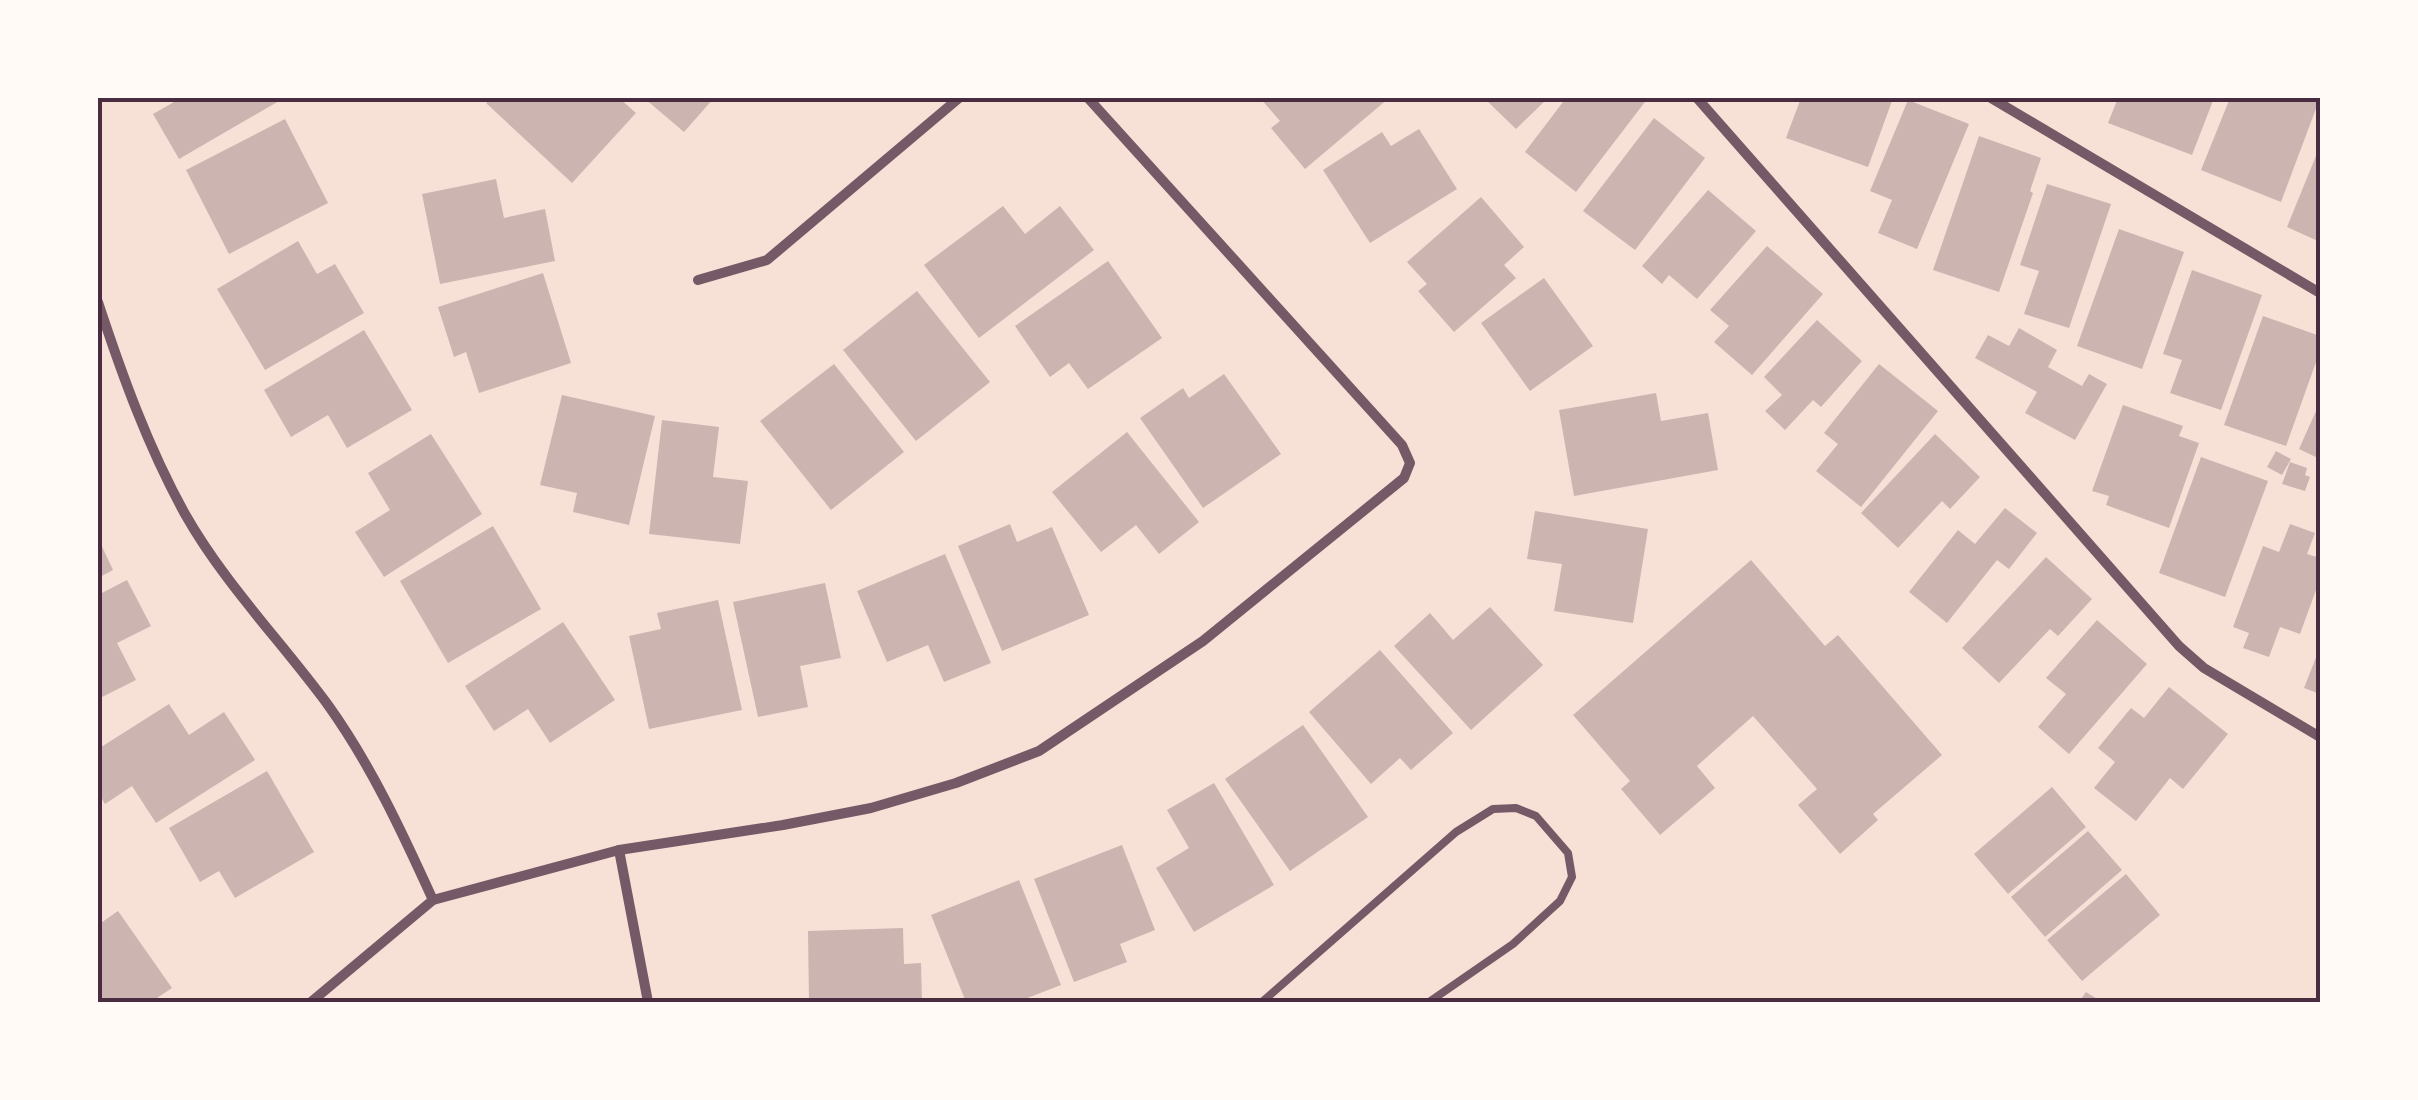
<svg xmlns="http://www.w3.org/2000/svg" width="2418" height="1100" viewBox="0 0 2418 1100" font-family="'Titillium Web',sans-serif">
<rect width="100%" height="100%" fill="#f7e1d7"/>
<!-- building -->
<g fill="#ccb4b1">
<path d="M181,98H277L279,101L179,159L153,114Z"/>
<path d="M491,98H619L636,113L572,183L486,103Z"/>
<path d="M644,98H714L684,132Z"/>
<path d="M1260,98H1389L1305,169L1271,128L1280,121Z"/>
<path d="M1484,98H1548L1516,129Z"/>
<path d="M1566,98H1648L1576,192L1525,152Z"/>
<path d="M1801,98H1893L1868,167L1786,138Z"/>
<path d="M2118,98H2214L2192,155L2108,123Z"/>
<path d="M2230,98H2320L2281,202L2201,170Z"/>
<path d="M1908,100L1969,124L1917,249L1878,233L1892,200L1870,191Z"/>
<path d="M1654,118L1705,158L1635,250L1583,211Z"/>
<path d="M285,119L328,203L229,254L186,170Z"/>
<path d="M1419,129L1457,189L1370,243L1323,170L1382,132L1391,146Z"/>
<path d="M1979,136L2041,158L2030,191L2033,193L1999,292L1933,270Z"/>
<path d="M2320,146V242L2287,227Z"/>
<path d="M496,179L504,218L545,209L555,261L440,284L422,194Z"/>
<path d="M2047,184L2111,204L2069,328L2024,314L2039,271L2020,265Z"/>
<path d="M1708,190L1756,231L1697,299L1669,275L1662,284L1642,266Z"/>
<path d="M1481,197L1524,247L1504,265L1516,278L1454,332L1418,291L1427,284L1407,262Z"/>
<path d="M1003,206L1025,234L1060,206L1094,250L979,338L924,265Z"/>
<path d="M2119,229L2184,252L2142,369L2077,346Z"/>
<path d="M298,241L317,274L335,264L364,313L265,370L217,289Z"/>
<path d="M1767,246L1823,294L1752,375L1714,342L1729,326L1710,310Z"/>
<path d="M1108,261L1162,338L1088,389L1069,363L1050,377L1015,326Z"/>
<path d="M2192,270L2262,295L2221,410L2170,393L2182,360L2163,354Z"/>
<path d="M543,273L571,363L479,393L466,352L454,357L438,307Z"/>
<path d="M1544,278L1593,346L1530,391L1481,323Z"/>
<path d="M917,291L990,382L916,441L843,350Z"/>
<path d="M2263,316L2320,336V351L2286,446L2224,425Z"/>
<path d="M1817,320L1862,361L1821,407L1813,400L1785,430L1765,411L1782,395L1764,377Z"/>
<path d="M2019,328L2057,350L2048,367L2082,386L2089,374L2107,384L2075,440L2025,413L2037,392L1975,358L1988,335L2009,346Z"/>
<path d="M364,330L412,410L347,448L328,415L291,437L264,390Z"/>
<path d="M834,364L904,452L831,510L760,421Z"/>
<path d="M1879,364L1938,411L1861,507L1816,471L1838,444L1824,433Z"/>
<path d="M1224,374L1281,454L1203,508L1140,418L1183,388L1189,398Z"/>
<path d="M1656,393L1661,421L1708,413L1718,470L1574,496L1559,410Z"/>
<path d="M562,395L655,416L629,525L573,512L577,493L540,485Z"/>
<path d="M2320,402V459L2299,449Z"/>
<path d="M2123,405L2183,426L2179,436L2199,443L2169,528L2106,505L2109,496L2092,491Z"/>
<path d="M662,420L719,427L713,477L748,481L740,544L649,534Z"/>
<path d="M1127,432L1199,522L1159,554L1136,525L1101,552L1052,492Z"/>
<path d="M431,434L482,514L384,577L355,532L390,510L368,473Z"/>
<path d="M1935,434L1980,477L1950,509L1942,501L1898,548L1861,513Z"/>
<path d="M2276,451L2291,459L2282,475L2267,467Z"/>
<path d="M2201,457L2268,481L2225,597L2159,573Z"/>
<path d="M2290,462L2307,468L2305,475L2310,477L2305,491L2282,484Z"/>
<path d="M2005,508L2037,533L2009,569L1997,560L1947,623L1909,592L1958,530L1975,544Z"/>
<path d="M1535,511L1648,529L1633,623L1554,611L1562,564L1527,559Z"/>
<path d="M1010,524L1017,542L1052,527L1089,615L1002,651L958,546Z"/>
<path d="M2290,524L2315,533L2307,554L2320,558V579L2300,634L2280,627L2269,657L2243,648L2249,633L2233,627L2263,546L2279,552Z"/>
<path d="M493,526L541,609L448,663L400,581Z"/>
<path d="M98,538L113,570L98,578Z"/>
<path d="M945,554L991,663L944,682L928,645L887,662L857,591Z"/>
<path d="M2046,557L2092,599L2058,636L2050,629L1999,683L1962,648Z"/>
<path d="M1751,560L1825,646L1838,635L1942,755L1873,814L1878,820L1840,854L1798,805L1817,789L1753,716L1697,766L1715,788L1660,835L1621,789L1630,781L1573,715Z"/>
<path d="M127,580L151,626L117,643L136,680L98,699V595Z"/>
<path d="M825,583L841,658L800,666L808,707L758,717L733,602Z"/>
<path d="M718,600L742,710L649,729L629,636L661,629L657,613Z"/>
<path d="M1490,607L1543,665L1471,730L1394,646L1430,613L1453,640Z"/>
<path d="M2097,620L2147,664L2069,754L2038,727L2066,694L2046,678Z"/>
<path d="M563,622L615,700L550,743L528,709L494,731L465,686Z"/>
<path d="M2320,647V694L2304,688Z"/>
<path d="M1380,650L1453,733L1411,770L1400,758L1371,784L1309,712Z"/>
<path d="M2169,687L2228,734L2183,789L2170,778L2136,821L2094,788L2115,762L2098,748L2131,708L2144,718Z"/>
<path d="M169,704L189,735L224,712L255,760L156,823L132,786L105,804L98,792V749Z"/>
<path d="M1303,725L1368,817L1290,871L1225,779Z"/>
<path d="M267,771L314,852L235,898L219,871L200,882L169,828Z"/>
<path d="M1214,783L1274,885L1194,932L1156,868L1189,848L1167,810Z"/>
<path d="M2052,787L2086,827L2008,894L1974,854Z"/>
<path d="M2088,831L2122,870L2045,937L2011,897Z"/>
<path d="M1122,845L1155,930L1120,944L1127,962L1074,982L1034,879Z"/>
<path d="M2126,874L2160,915L2082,981L2047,940Z"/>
<path d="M1019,880L1061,985L1017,1002H966L931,915Z"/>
<path d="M118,911L172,988L151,1002H98V925Z"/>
<path d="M903,928L904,964L921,963L922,1002H809L808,931Z"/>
<path d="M2086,992L2102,1002H2079Z"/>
</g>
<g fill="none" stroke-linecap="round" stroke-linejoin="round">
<!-- service -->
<path stroke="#755966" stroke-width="8" d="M1262,1002L1456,832L1493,809L1516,808L1536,816L1568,853L1572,877L1560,901L1513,944L1429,1002"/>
<!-- minor -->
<g stroke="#755966" stroke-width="10">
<path d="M1697,98L2179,646L2204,668L2320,737"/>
<path d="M1991,98L2320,293"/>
<path d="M698,280L767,260L959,98"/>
<path d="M98,302C122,375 148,447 185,514C224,583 281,641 328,705C371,765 402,832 433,900"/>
<path d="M619,850L648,1002"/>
<path d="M311,1002L433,900L619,850L783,825L871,808L956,783L1039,751L1203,641L1404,478L1410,463L1402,445L1088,98"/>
</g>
</g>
<!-- border -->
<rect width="2418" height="1100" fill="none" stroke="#fffaf5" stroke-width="200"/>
<rect x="100" y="100" width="2218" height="900" fill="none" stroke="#4a2c40" stroke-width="4"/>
</svg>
